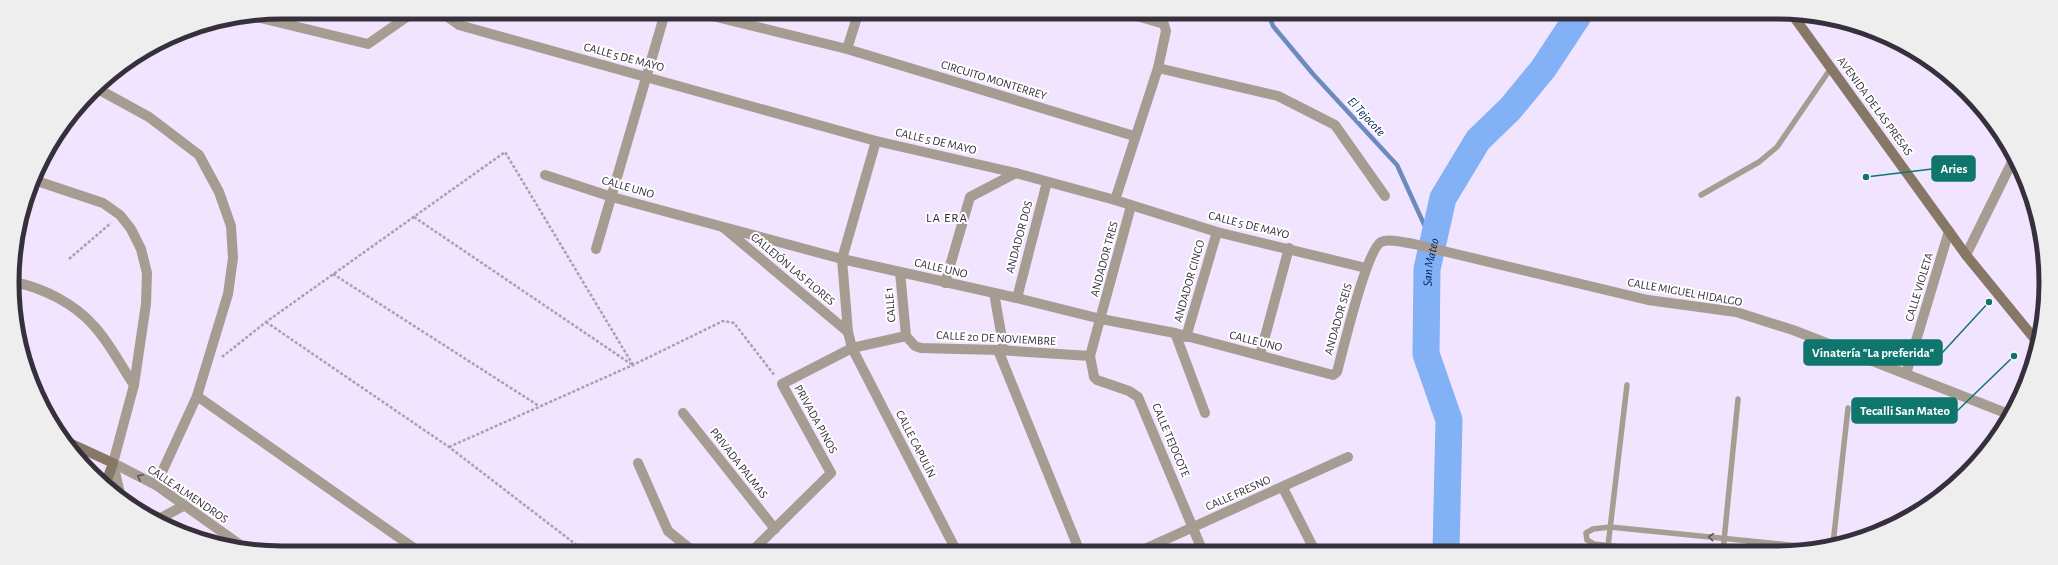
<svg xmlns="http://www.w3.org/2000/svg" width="2058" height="565" viewBox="0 0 2058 565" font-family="'Alegreya Sans',sans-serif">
<rect width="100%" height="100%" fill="#f0e4fe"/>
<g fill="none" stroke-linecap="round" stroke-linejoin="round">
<!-- stream -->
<path stroke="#6c8abe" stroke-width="4.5" d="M1269,15L1273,26L1313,74L1397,165L1433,244"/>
<!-- river -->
<path stroke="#83b1f5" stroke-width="27" id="s1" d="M1446,551L1449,420L1426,354L1427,269L1443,198L1478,140L1510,109L1543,69L1578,16"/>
<!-- path -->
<g stroke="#a99fb5" stroke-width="2.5" stroke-dasharray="3 2" stroke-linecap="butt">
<path d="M414,217L631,364"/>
<path d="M69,259L111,223"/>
<path d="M333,274L539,406"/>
<path d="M266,322L449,447L587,553"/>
<path d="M222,357L266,322L505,152L633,365"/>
<path d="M449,447L633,365L723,321L734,323L775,376"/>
</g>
<!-- lane -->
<g stroke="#a79c91" stroke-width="5.5">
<path d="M1701,195L1759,162L1777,147L1831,68"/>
<path d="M1833,544L1848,408"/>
<path d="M1608,546L1627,385"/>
<path d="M1657,551L1594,544L1587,540L1586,533L1593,529L1610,527L1819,548"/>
<path d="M1723,551L1738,399"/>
<path d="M1749,551V541"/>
</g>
<!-- street -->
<g stroke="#a79c91" stroke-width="10">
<path d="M442,13L459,25L876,141L1016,173L1115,200L1217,232L1366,268"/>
<path d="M700,13L847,49L1134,136"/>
<path d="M248,15L368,44L414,12"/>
<path d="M847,49L858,14"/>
<path d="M1158,68L1278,96L1335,125L1385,196"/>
<path d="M96,88L149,117L199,155L219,192L231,226L233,258L228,294L197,396L156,485"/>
<path d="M876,141L842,259L848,332L852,348L957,552"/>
<path d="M545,175L612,197L842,259L1017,298L1101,319L1175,333L1333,375L1337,372C1343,350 1366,251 1381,242C1389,238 1406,243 1414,244L1648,300L1736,312L1793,330L2011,415"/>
<path d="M34,180L103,203L120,215L131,229L141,249L147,273L146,304L134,385L113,463L121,498"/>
<path d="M1115,200L1158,68L1166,31L1164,24L1134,15"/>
<path d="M1131,206L1090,356L1094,377L1097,380L1129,391L1138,397L1203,552"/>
<path d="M724,228L848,332"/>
<path d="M596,249L665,13"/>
<path d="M1966,255L2014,158"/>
<path d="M900,272L906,336"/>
<path d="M14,282C43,288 74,303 94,326C109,342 121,366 134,385"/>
<path d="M945,283L970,197L1016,173"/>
<path d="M994,293L1004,350"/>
<path d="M1017,298L1047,182"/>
<path d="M1175,333L1205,413"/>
<path d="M906,336L915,346L921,348L998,350L1090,356"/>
<path d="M1186,337L1217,232"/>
<path d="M998,350L1080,552"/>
<path d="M1260,355L1289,248"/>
<path d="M1906,374L1949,231"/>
<path d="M197,396L421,553"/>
<path d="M683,413L775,529"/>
<path d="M113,463L156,485L246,549"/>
<path d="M638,463L668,531L694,552"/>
<path d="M1283,488L1315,551"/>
<path d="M157,520L185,505"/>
<path d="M751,552L831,473L782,384L852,348L906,336"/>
<path d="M1138,552L1348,457"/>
</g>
<!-- secondary -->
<g stroke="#877766" stroke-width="10">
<path d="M1794,17L1966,255L2038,343"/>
<path d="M63,440L113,463L105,486"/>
</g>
</g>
<!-- one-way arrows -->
<defs><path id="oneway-chevron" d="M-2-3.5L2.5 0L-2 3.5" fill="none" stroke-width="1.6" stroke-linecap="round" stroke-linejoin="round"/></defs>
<g stroke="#5e565a">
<use href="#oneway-chevron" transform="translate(140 477) rotate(-153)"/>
<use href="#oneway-chevron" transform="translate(1711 537) rotate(-174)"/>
</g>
<g text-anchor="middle" stroke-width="4" stroke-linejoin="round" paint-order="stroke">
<!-- street labels -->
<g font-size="12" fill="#36303d" stroke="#fff">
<text transform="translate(624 57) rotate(15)" y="4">CALLE 5 DE MAYO</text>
<text transform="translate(994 80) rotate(17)" y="4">CIRCUITO MONTERREY</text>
<text transform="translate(1875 106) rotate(54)" y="4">AVENIDA DE LAS PRESAS</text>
<text transform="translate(936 141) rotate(13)" y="4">CALLE 5 DE MAYO</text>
<text transform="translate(628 187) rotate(16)" y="4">CALLE UNO</text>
<text transform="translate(1249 225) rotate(14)" y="4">CALLE 5 DE MAYO</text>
<text transform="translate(1019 237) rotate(-75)" y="4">ANDADOR DOS</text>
<text transform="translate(1104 259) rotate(-75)" y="4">ANDADOR TRES</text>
<text transform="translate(941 268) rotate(13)" y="4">CALLE UNO</text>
<text transform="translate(793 269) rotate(40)" y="4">CALLEJÓN LAS FLORES</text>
<text transform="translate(1189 281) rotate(-74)" y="4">ANDADOR CINCO</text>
<text transform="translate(1919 287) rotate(-73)" y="4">CALLE VIOLETA</text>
<text transform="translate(1685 292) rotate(10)" y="4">CALLE MIGUEL HIDALGO</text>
<text transform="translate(890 305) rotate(-95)" y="4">CALLE 1</text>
<text transform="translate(1338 319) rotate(-74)" y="4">ANDADOR SEIS</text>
<text transform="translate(996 338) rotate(3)" y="4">CALLE 20 DE NOVIEMBRE</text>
<text transform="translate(1256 341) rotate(14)" y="4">CALLE UNO</text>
<text transform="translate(816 419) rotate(61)" y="4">PRIVADA PINOS</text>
<text transform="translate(1171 440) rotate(67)" y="4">CALLE TEJOCOTE</text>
<text transform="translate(916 444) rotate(63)" y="4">CALLE CAPULÍN</text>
<text transform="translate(739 463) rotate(52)" y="4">PRIVADA PALMAS</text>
<text transform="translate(1238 493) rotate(-24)" y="4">CALLE FRESNO</text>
<text transform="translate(188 494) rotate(34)" y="4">CALLE ALMENDROS</text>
</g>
<!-- water labels -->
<g font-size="13" font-style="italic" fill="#002660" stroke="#fff">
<text transform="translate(1367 116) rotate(47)" y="5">El Tejocote</text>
<text dy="5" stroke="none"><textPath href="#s1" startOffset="293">San Mateo</textPath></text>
</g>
<!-- neighbourhood labels -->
<g font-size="13" letter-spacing="1" fill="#33263f" stroke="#fff">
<text x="947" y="222">LA ERA</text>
</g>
</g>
<!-- crop -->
<path d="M0 0H2058V565H0ZM282 19H1776A263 263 0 0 1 2039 282V283A263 263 0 0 1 1776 546H282A263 263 0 0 1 19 283V282A263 263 0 0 1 282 19Z" fill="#efeeef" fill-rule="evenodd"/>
<path fill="none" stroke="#36303d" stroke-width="5" d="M282 19H1776A263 263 0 0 1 2039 282V283A263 263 0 0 1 1776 546H282A263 263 0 0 1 19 283V282A263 263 0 0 1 282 19Z"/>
<!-- callouts -->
<path fill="none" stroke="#0f766e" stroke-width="1.5" d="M1866 177L1932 169M1989 302L1942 353M2014 356L1957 411"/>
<g fill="#0f766e" stroke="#fff" stroke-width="1.5">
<circle cx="1866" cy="177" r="4"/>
<circle cx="1989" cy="302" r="4"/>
<circle cx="2014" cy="356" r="4"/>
</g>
<g fill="#0f766e" stroke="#0f766e" stroke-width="1.5">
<rect x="1932" y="156" width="43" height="25" rx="4"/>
<rect x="1804" y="340" width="138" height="25" rx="4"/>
<rect x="1852" y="398" width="105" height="25" rx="4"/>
</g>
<g font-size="13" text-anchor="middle" font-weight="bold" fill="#fff">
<text x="1954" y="173">Aries</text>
<text x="1873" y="357">Vinatería "La preferida"</text>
<text x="1905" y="415">Tecalli San Mateo</text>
</g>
</svg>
